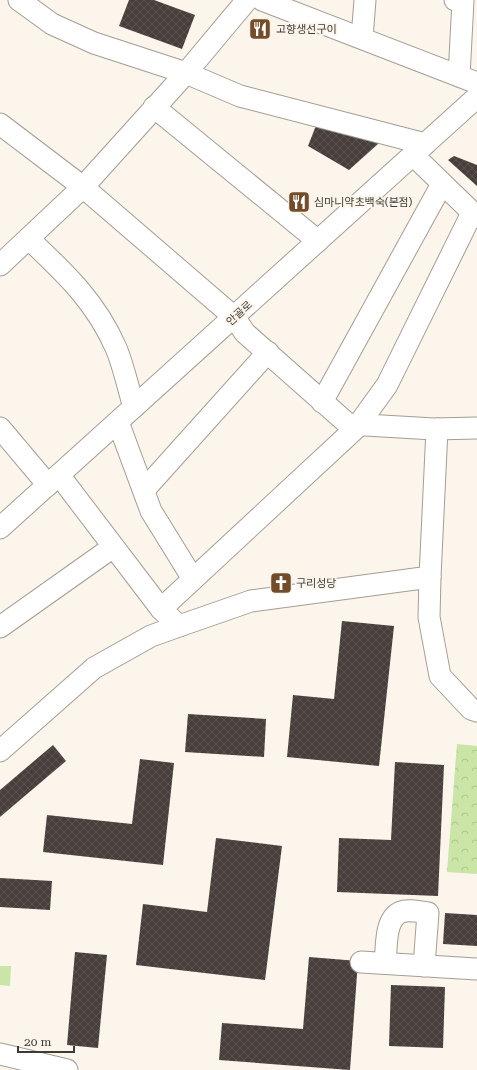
<svg xmlns="http://www.w3.org/2000/svg" width="477" height="1070" viewBox="0 0 477 1070" font-family="'Roboto Serif','Noto Sans KR',serif">
<defs>
<pattern id="park-crowns" width="20" height="18" patternUnits="userSpaceOnUse"><rect width="20" height="18" fill="#cae5a5"/><path d="M2 6a3 3 0 1 1 6 0M12 15a3 3 0 1 1 6 0" fill="none" stroke="#aec58f"/></pattern>
<pattern id="building-cross-hatch" width="8" height="8" patternUnits="userSpaceOnUse"><rect width="8" height="8" fill="#483f3c"/><path d="M0 0l8 8M0 8l8-8" fill="none" stroke="#5b5350"/></pattern>
</defs>
<rect width="100%" height="100%" fill="#fbf5eb"/>
<!-- park -->
<path fill="url(#park-crowns)" d="M457,744L477,746V874L447,872Z"/>
<!-- pitch -->
<path fill="#cae5a5" d="M0,966H11L10,986L0,985Z"/>
<!-- building -->
<g fill="url(#building-cross-hatch)">
<path d="M129,0H154L195,15L182,49L119,26Z"/>
<path d="M317,123L380,138L378,144L349,170L308,146Z"/>
<path d="M454,156L477,165V186L448,160Z"/>
<path d="M342,621L394,626L379,766L287,757L293,695L334,699Z"/>
<path d="M188,714L266,719L264,757L185,752Z"/>
<path d="M53,745L66,761L0,817V790Z"/>
<path d="M140,759L174,763L163,865L43,852L47,815L132,824Z"/>
<path d="M395,762L444,765L438,896L337,892L339,838L391,840Z"/>
<path d="M216,838L282,846L265,980L136,965L143,904L207,912Z"/>
<path d="M0,878L52,881L50,910L0,907Z"/>
<path d="M445,913L477,915V946L443,944Z"/>
<path d="M75,952L107,955L98,1048L67,1045Z"/>
<path d="M309,957L358,961L350,1070L219,1060L222,1023L303,1029Z"/>
<path d="M391,985L445,987L443,1048L389,1046Z"/>
</g>
<g fill="none" stroke-linecap="round" stroke-linejoin="round">
<!-- minor casing -->
<g stroke="#a39d95" stroke-width="23">
<g id="minor">
<path d="M19,0L52,24L94,43L186,73L240,96L425,144"/>
<path d="M262,0L477,83"/>
<path d="M455,0L463,1L459,76"/>
<path d="M362,38L365,0"/>
<path d="M154,107L318,241"/>
<path d="M0,124L83,187L234,317L245,333L348,424L434,429L477,428"/>
<path d="M413,155L477,217"/>
<path d="M29,239C65,273 96,302 116,348C124,367 128,388 134,407"/>
<path d="M0,265L83,187L186,73L247,0"/>
<path d="M322,402L442,184"/>
<path d="M118,422L151,511L193,579"/>
<path d="M0,428L48,485"/>
<path d="M59,475L161,609L179,626L251,601L430,577L429,617L440,676L471,709L477,711"/>
<path d="M144,490L268,352"/>
<path d="M0,528L477,97"/>
<path d="M430,577L437,429"/>
<path d="M161,609L356,428L387,385L472,213"/>
<path d="M0,627L113,547"/>
<path d="M0,751L94,668L151,636L179,626"/>
<path d="M361,962L477,969"/>
<path d="M385,963C387,948 384,919 401,912C408,909 420,912 428,913L424,966"/>
<path d="M0,1054L67,1070"/>
</g>
</g>
<!-- minor -->
<use href="#minor" stroke="#fff" stroke-width="21"/>
</g>
<!-- icons -->
<defs>
<g id="restaurant-square" transform="scale(1.15)"><rect x="-9" y="-9" width="18" height="18" rx="4" fill="#734c2a" stroke="#fbf5eb"/><path d="M-5-6h1v4h1v-4h1v4h1v-4h1v5L-1.5 .5V6h-2V.5L-5-1ZM5-6V6H3V1.5H1.5Q1.5-4 5-6Z" fill="#fff"/></g>
<g id="church-square" transform="scale(1.15)"><rect x="-9" y="-9" width="18" height="18" rx="4" fill="#734c2a" stroke="#fbf5eb"/><path d="M-1.2-6h2.4v3.5h3.3v2.4h-3.3V6h-2.4V-.1h-3.3v-2.4h3.3Z" fill="#fff"/></g>
</defs>
<g fill-rule="evenodd">
<use href="#restaurant-square" x="260" y="29"/>
<use href="#restaurant-square" x="299" y="202"/>
<use href="#church-square" x="281" y="583"/>
</g>
<g text-anchor="middle" stroke-width="4" stroke-linejoin="round" paint-order="stroke">
<!-- poi labels -->
<g font-size="11" fill="#3d3b38" stroke="#fbf5eb" text-anchor="start">
<text x="276" y="33">고향생선구이</text>
<text x="314" y="206">심마니약초백숙(본점)</text>
<text x="296" y="587">구리성당</text>
</g>
<!-- street labels -->
<g font-size="11" fill="#3d3b38" stroke="#fbf5eb">
<text transform="translate(239 313) rotate(-42)" y="4">안골로</text>
</g>
</g>
<!-- scale -->
<path d="M18 1046v6h56v-6" fill="none" stroke="#3d3b38" stroke-width="2"/>
<text x="24" y="1046" font-size="12" fill="#3d3b38" stroke="#fbf5eb" stroke-width="3" paint-order="stroke">20 m</text>
</svg>
